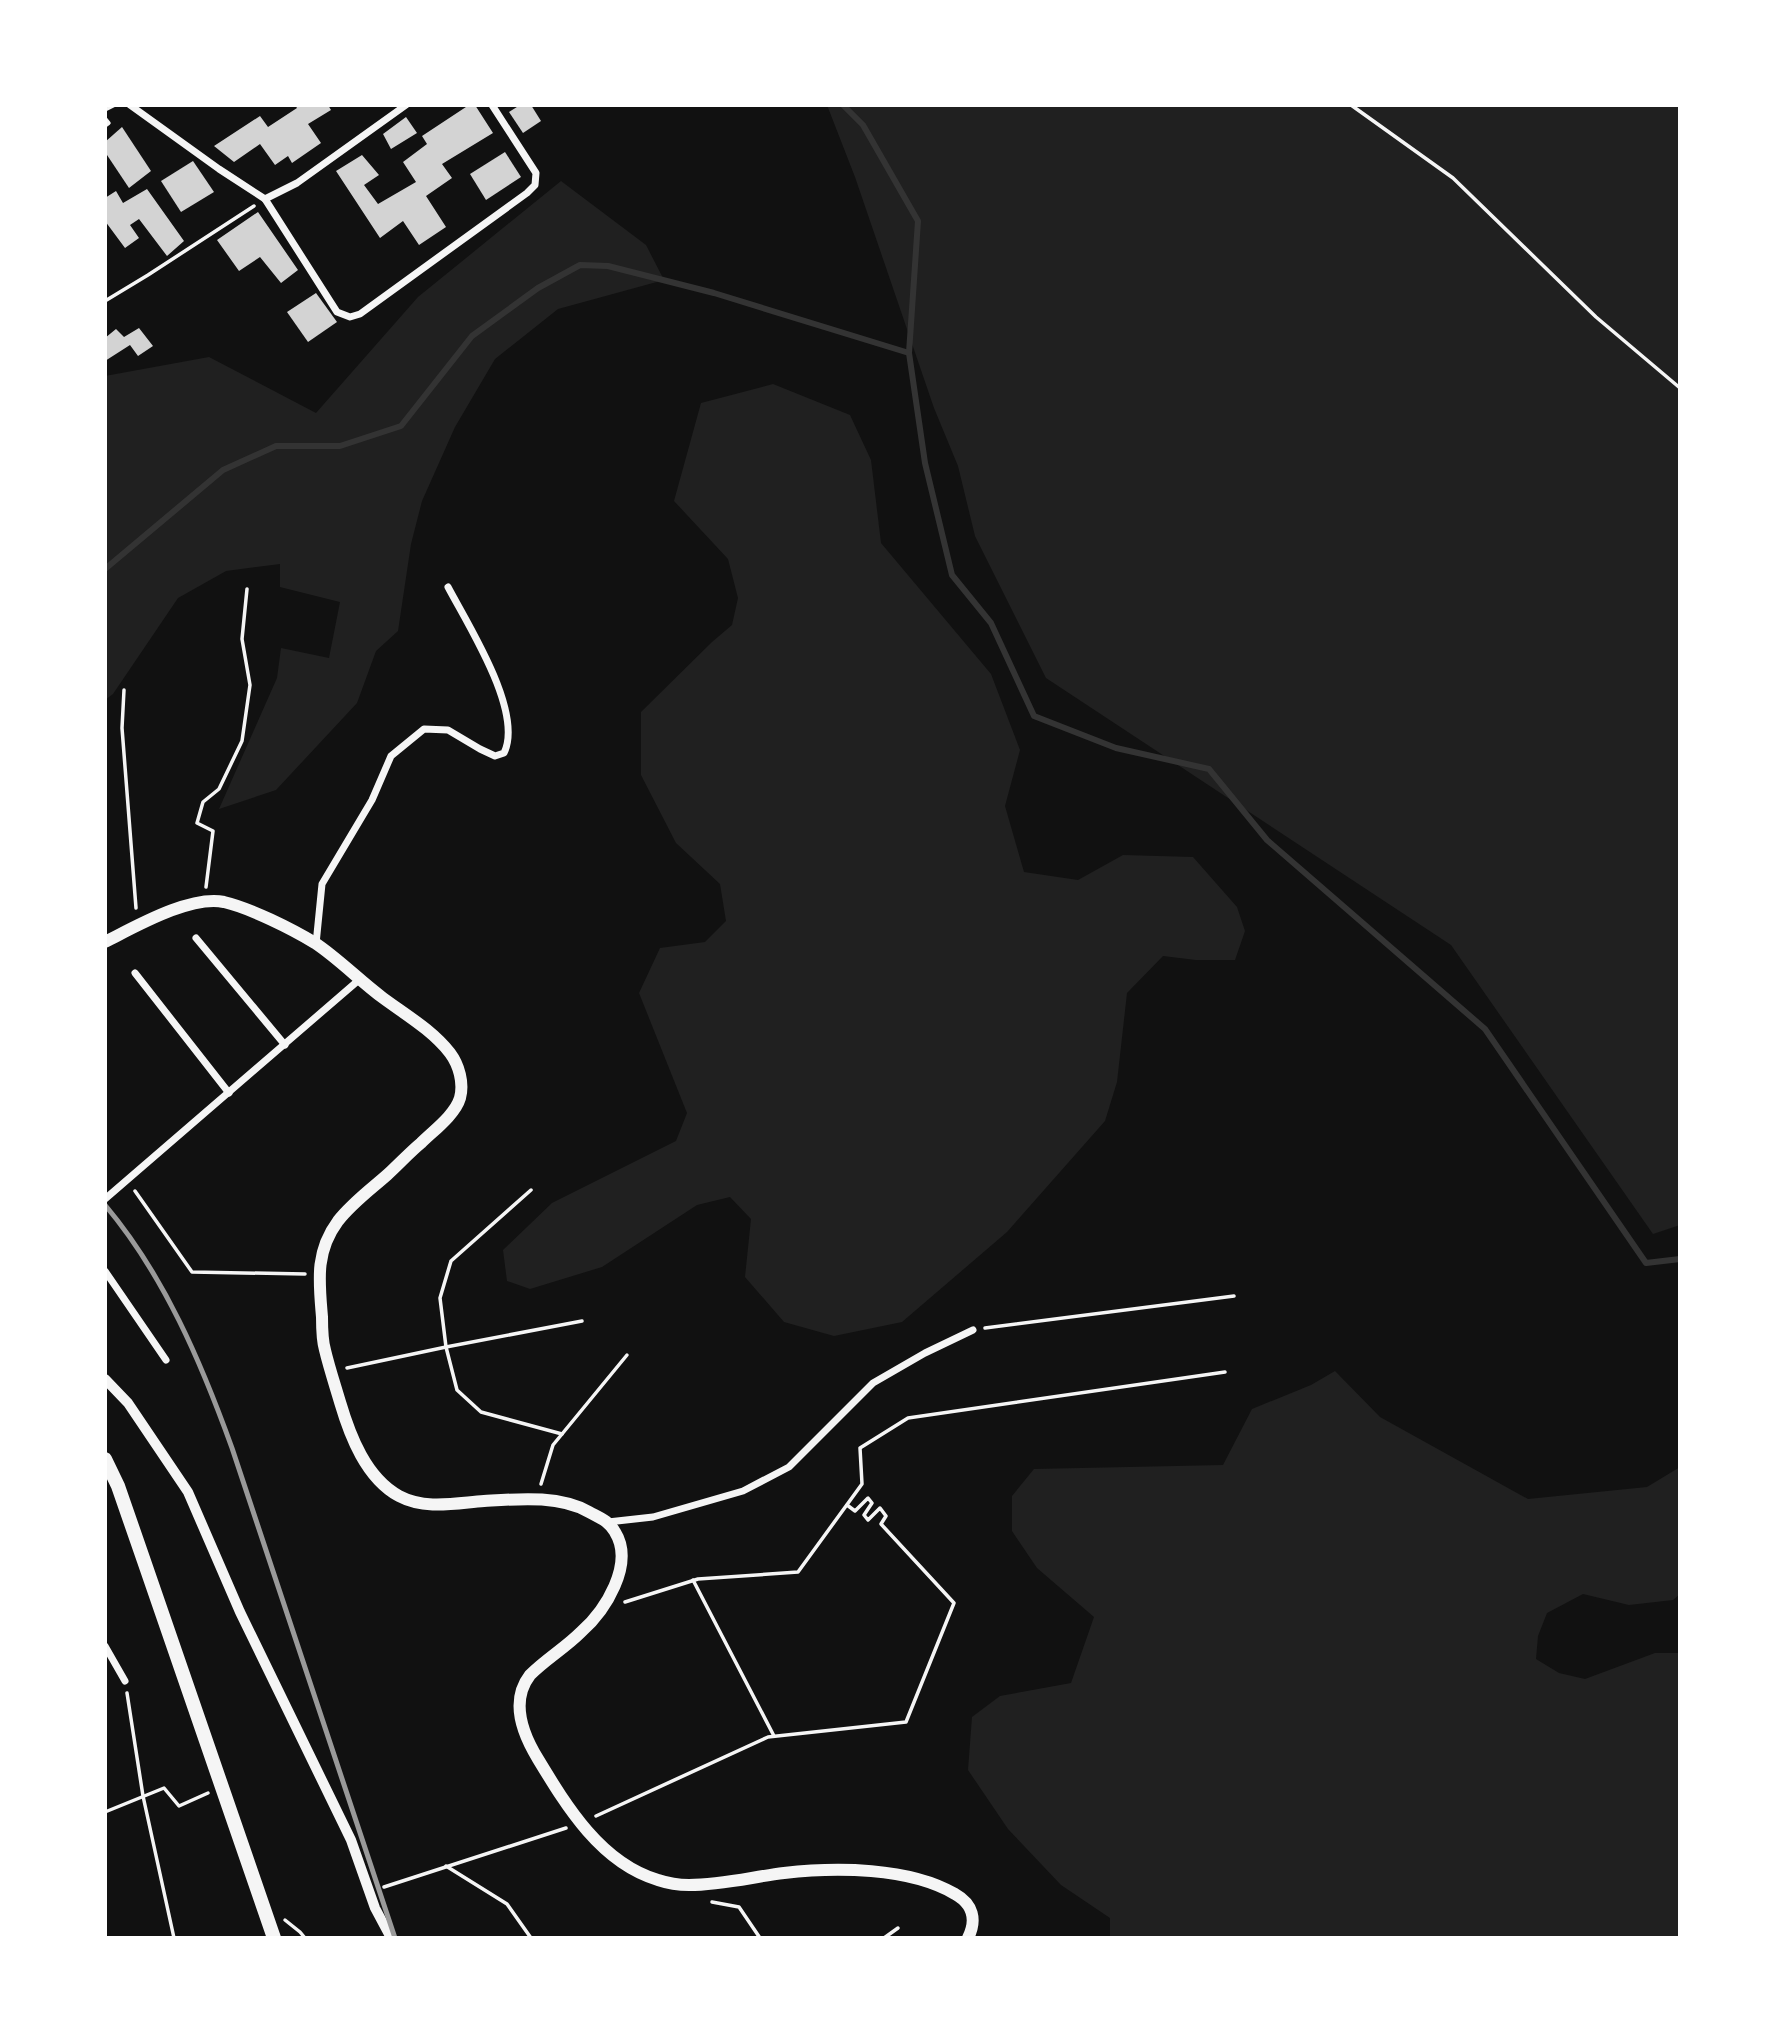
<svg xmlns="http://www.w3.org/2000/svg" width="1785" height="2043" viewBox="0 0 1785 2043" font-family="Ubuntu,sans-serif">
<rect width="100%" height="100%" fill="#111"/>
<!-- green -->
<g fill="#202020">
<path d="M827,105H1680V1225L1653,1234L1451,945L1046,678L975,536L958,466L934,408L855,177Z"/>
<path d="M561,181L646,245L664,280L558,309L495,359L455,427L422,501L411,544L398,631L376,651L357,703L276,790L219,809L277,678L281,648L329,658L340,602L280,587V564L226,571L178,598L113,694L105,700V376L209,357L316,413L418,297Z"/>
<path d="M773,384L850,415L871,460L881,543L991,674L1020,750L1005,806L1024,872L1078,880L1123,855L1193,857L1237,907L1245,931L1235,960H1196L1163,956L1127,993L1117,1082L1105,1121L1007,1232L902,1322L834,1336L784,1322L745,1277L751,1219L730,1197L697,1205L602,1267L530,1289L507,1281L503,1250L552,1203L676,1141L687,1113L639,993L660,948L705,942L726,921L720,884L676,843L641,775V712L712,642L732,625L738,598L728,559L674,501L701,403Z"/>
<path d="M1335,1371L1380,1417L1528,1499L1647,1487L1680,1467V1594L1673,1600L1629,1605L1583,1594L1547,1613L1538,1636L1536,1659L1559,1673L1585,1679L1655,1653H1680V1938H1110V1918L1061,1885L1008,1829L968,1770L972,1717L1000,1696L1071,1683L1094,1617L1037,1568L1012,1531V1496L1034,1469L1223,1465L1252,1409L1311,1385Z"/>
</g>
<g fill="none" stroke-linecap="round" stroke-linejoin="round">
<!-- stream -->
<g stroke="#333" stroke-width="6">
<path d="M843,105L863,125L918,221L909,353L925,463L952,575L991,623L1034,716L1116,748L1209,769L1267,840L1485,1029L1646,1263L1680,1259"/>
<path d="M105,569L223,470L276,446H340L401,426L472,336L538,288L580,265L608,266L714,293L909,353"/>
</g>
</g>
<!-- building -->
<g fill="#d3d3d3">
<path d="M295,105H328L331,110L308,124L321,143L292,163L288,156L275,165L260,144L234,162L214,146L260,116L268,127L297,108Z"/>
<path d="M469,105H475L493,133L442,164L452,178L426,196L446,227L419,245L403,221L380,238L336,171L362,155L379,175L364,185L378,204L416,182L403,162L427,144L422,136Z"/>
<path d="M520,105H531L541,121L523,133L509,112Z"/>
<path d="M406,117L417,133L391,149L383,134Z"/>
<path d="M122,127L151,171L129,188L105,152V142Z"/>
<path d="M505,152L521,177L486,200L470,174Z"/>
<path d="M193,161L214,192L181,212L161,181Z"/>
<path d="M147,189L184,241L167,256L139,219L130,225L139,238L125,248L105,221V198L116,191L123,203Z"/>
<path d="M258,212L298,270L281,283L260,257L239,271L217,240Z"/>
<path d="M316,293L337,322L308,342L287,312Z"/>
<path d="M139,328L153,346L138,356L130,345L105,361V338L116,329L124,337Z"/>
</g>
<g fill="none" stroke-linecap="round" stroke-linejoin="round">
<!-- path -->
<g stroke="#f5f5f5" stroke-width="3.5">
<path d="M1351,105L1453,178L1596,317L1680,388"/>
<path d="M105,110L115,105"/>
<path d="M105,118L109,123L105,126"/>
<path d="M105,301L148,275L254,206"/>
<path d="M124,690L122,728L136,908"/>
<path d="M206,887L213,831L197,823L203,802L219,789L242,741L250,685L242,639L247,589"/>
<path d="M531,1190L451,1261L440,1298L446,1347L457,1390L481,1412L562,1434"/>
<path d="M135,1191L192,1272L305,1274"/>
<path d="M985,1328L1234,1296"/>
<path d="M347,1368L446,1347L582,1321"/>
<path d="M541,1484L553,1445L627,1355"/>
<path d="M693,1580L774,1736"/>
<path d="M625,1602L698,1579L798,1572L862,1484L860,1448L908,1418L1225,1372"/>
<path d="M127,1693L143,1796L174,1938"/>
<path d="M105,1812L164,1788L179,1806L208,1793"/>
<path d="M596,1816L768,1737L906,1722L954,1603L881,1524L886,1516L880,1508L868,1520L864,1515L872,1503L868,1498L855,1511L847,1505"/>
<path d="M446,1866L507,1904L531,1938"/>
<path d="M384,1887L566,1828"/>
<path d="M712,1902L739,1907L760,1938"/>
<path d="M285,1920L300,1932L305,1938"/>
<path d="M884,1938L898,1928"/>
</g>
<!-- minor -->
<g stroke="#f5f5f5" stroke-width="7">
<path d="M130,105L219,169L265,199L297,183L406,105"/>
<path d="M265,199L337,312L350,317L360,314L527,193L535,185L536,173L492,105"/>
<path d="M196,938L285,1045"/>
<path d="M316,944L322,884L372,800L391,756L424,729L448,730L480,749L495,756L504,753C524,712 468,625 448,587"/>
<path d="M135,973L229,1093"/>
<path d="M105,1199L360,979"/>
<path d="M105,1271L166,1360"/>
<path d="M608,1522L653,1517L743,1491L789,1467L873,1383L925,1353L973,1330"/>
<path d="M105,1646L125,1681"/>
</g>
<!-- tertiary -->
<path stroke="#f5f5f5" stroke-width="10" d="M105,1379L128,1403L188,1492L240,1612L351,1840L375,1908L391,1938"/>
<!-- secondary -->
<path stroke="#f5f5f5" stroke-width="12" d="M105,942C135,927 190,895 224,902C250,908 292,929 315,943C339,959 360,981 383,998C406,1015 432,1030 450,1053C459,1065 464,1083 460,1098C455,1115 433,1131 421,1143C409,1153 398,1165 387,1175C370,1190 352,1203 338,1221C315,1252 319,1281 322,1317C322,1328 322,1340 325,1350C329,1367 335,1385 340,1402C350,1436 366,1478 399,1496C425,1510 456,1503 484,1501C518,1499 559,1495 589,1512C600,1518 609,1521 615,1532C635,1564 605,1611 581,1632C565,1648 546,1659 530,1675C510,1701 522,1733 538,1759C567,1807 601,1863 658,1880C667,1883 679,1885 689,1885C721,1885 752,1877 784,1873C835,1867 909,1867 955,1894C973,1904 977,1920 968,1938"/>
<!-- trunk -->
<path stroke="#f5f5f5" stroke-width="14" d="M105,1459L118,1486L144,1561L274,1938"/>
<!-- rail -->
<path stroke="#9a9a9a" stroke-width="5" d="M105,1205C164,1275 201,1362 232,1448L395,1938"/>
</g>
<!-- border -->
<rect width="1785" height="2043" fill="none" stroke="#ffffff" stroke-width="214"/>
</svg>
